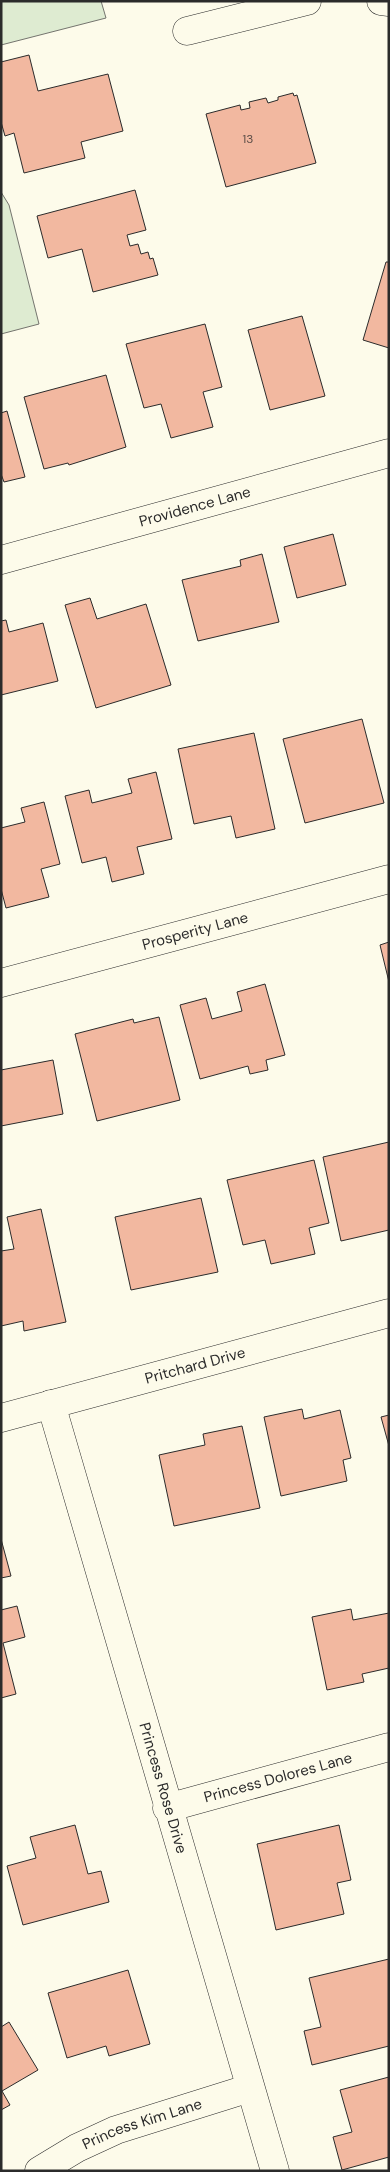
<svg xmlns="http://www.w3.org/2000/svg" width="390" height="2172" viewBox="0 0 390 2172" font-family="'DM Sans',sans-serif">
<rect width="100%" height="100%" fill="#fdfbea"/>
<!-- green -->
<g fill="#deebd1" stroke="#74746e">
<path d="M1,1H101L106,18L1,45Z"/>
<path d="M1,192L9,205L39,324L1,334Z"/>
</g>
<!-- building -->
<g fill="#f2b8a0" stroke="#2b2b2b">
<path d="M29,55L38,91L108,74L123,131L81,142L85,158L24,173L14,133L5,136L1,122V62Z"/>
<path d="M293,93L294,96L297,95L316,163L226,187L206,114L240,105L241,110L250,108L249,102L266,98L268,103L278,100V97Z"/>
<path d="M135,190L146,230L127,235L130,246L138,244L141,254L148,252L150,259L153,258L158,275L93,292L82,249L48,258L37,216Z"/>
<path d="M386,262H389V348L363,340Z"/>
<path d="M302,316L325,396L270,410L248,330Z"/>
<path d="M205,324L222,387L203,392L213,427L171,438L161,404L144,408L126,344Z"/>
<path d="M106,375L126,447L69,465L68,463L44,469L24,397Z"/>
<path d="M7,411L25,477L4,482L1,474V413Z"/>
<path d="M333,534L346,585L297,598L284,547Z"/>
<path d="M262,554L279,622L198,641L182,580L241,566L240,560Z"/>
<path d="M90,598L97,619L146,604L171,685L96,708L65,605Z"/>
<path d="M6,620L9,632L43,623L58,681L1,695V621Z"/>
<path d="M362,719L384,803L305,823L283,739Z"/>
<path d="M254,733L275,829L236,838L231,816L194,824L178,749Z"/>
<path d="M156,772L172,839L137,847L144,874L112,882L106,857L82,863L65,796L89,790L92,803L132,793L128,779Z"/>
<path d="M44,802L60,864L41,869L49,897L6,908L1,889V828L25,822L21,808Z"/>
<path d="M389,942V982L380,945Z"/>
<path d="M265,984L285,1055L266,1060L268,1070L250,1074L248,1066L200,1079L180,1005L206,998L212,1019L242,1011L237,992Z"/>
<path d="M159,1017L180,1100L97,1121L75,1034L133,1019L134,1023Z"/>
<path d="M53,1060L63,1114L1,1126V1070Z"/>
<path d="M389,1142V1230L341,1241L323,1157Z"/>
<path d="M314,1160L329,1223L309,1228L315,1254L271,1264L265,1240L243,1245L227,1180Z"/>
<path d="M201,1198L218,1272L131,1290L115,1217Z"/>
<path d="M41,1209L66,1322L24,1331L23,1321L1,1326V1251L14,1249L7,1217Z"/>
<path d="M302,1409L304,1419L340,1410L351,1458L343,1460L347,1481L281,1496L264,1417Z"/>
<path d="M389,1415V1446L381,1417Z"/>
<path d="M242,1426L260,1508L174,1526L159,1455L205,1445L203,1434Z"/>
<path d="M1,1539L11,1576L1,1578Z"/>
<path d="M17,1606L25,1637L3,1643L16,1694L1,1698V1610Z"/>
<path d="M351,1609L353,1620L389,1613V1668L362,1674L364,1682L327,1690L312,1617Z"/>
<path d="M75,1825L88,1874L101,1871L109,1902L23,1925L7,1866L36,1858L30,1837Z"/>
<path d="M339,1825L351,1880L337,1883L344,1914L276,1930L257,1844Z"/>
<path d="M389,1959V2046L312,2065L304,2031L321,2027L309,1978Z"/>
<path d="M128,1970L150,2044L109,2056L106,2046L67,2058L48,1993Z"/>
<path d="M9,2022L38,2070L2,2091L10,2105L1,2110V2027Z"/>
<path d="M389,2077V2157L342,2170L333,2137L352,2132L340,2090Z"/>
</g>
<g fill="none" stroke-linecap="round" stroke-linejoin="round">
<!-- minor casing -->
<g stroke="#2b2b2b" stroke-width="29">
<g id="minor">
<path d="M381,1L389,2"/>
<path d="M187,31L307,1"/>
<path id="s1" d="M1,560L389,453"/>
<path id="s2" d="M1,983L389,879"/>
<path id="s3" d="M51,1404L275,2171"/>
<path id="s4" d="M1,1418L389,1313"/>
<path id="s5" d="M167,1808L389,1747"/>
<path id="s6" d="M39,2171L77,2148L116,2130L250,2088"/>
</g>
</g>
<!-- minor -->
<use href="#minor" stroke="#fdfbea" stroke-width="28"/>
</g>
<g text-anchor="middle" stroke-width="4" stroke-linejoin="round" paint-order="stroke">
<!-- number labels -->
<g font-size="12" fill="#5d4e48">
<text x="248" y="143">13</text>
</g>
<!-- street labels -->
<g font-size="15" fill="#2b2b2b" stroke="#fdfbea">
<text dy="5" stroke="none"><textPath href="#s1" startOffset="201">Providence Lane</textPath></text>
<text dy="5" stroke="none"><textPath href="#s2" startOffset="201">Prosperity Lane</textPath></text>
<text dy="5" stroke="none"><textPath href="#s4" startOffset="201">Pritchard Drive</textPath></text>
<text dy="5" stroke="none"><textPath href="#s5" startOffset="115">Princess Dolores Lane</textPath></text>
<text dy="5" stroke="none"><textPath href="#s3" startOffset="400">Princess Rose Drive</textPath></text>
<text dy="5" stroke="none"><textPath href="#s6" startOffset="114">Princess Kim Lane</textPath></text>
</g>
</g>
<!-- border -->
<rect width="390" height="2172" fill="none" stroke="#2b2b2b" stroke-width="5"/>
</svg>
